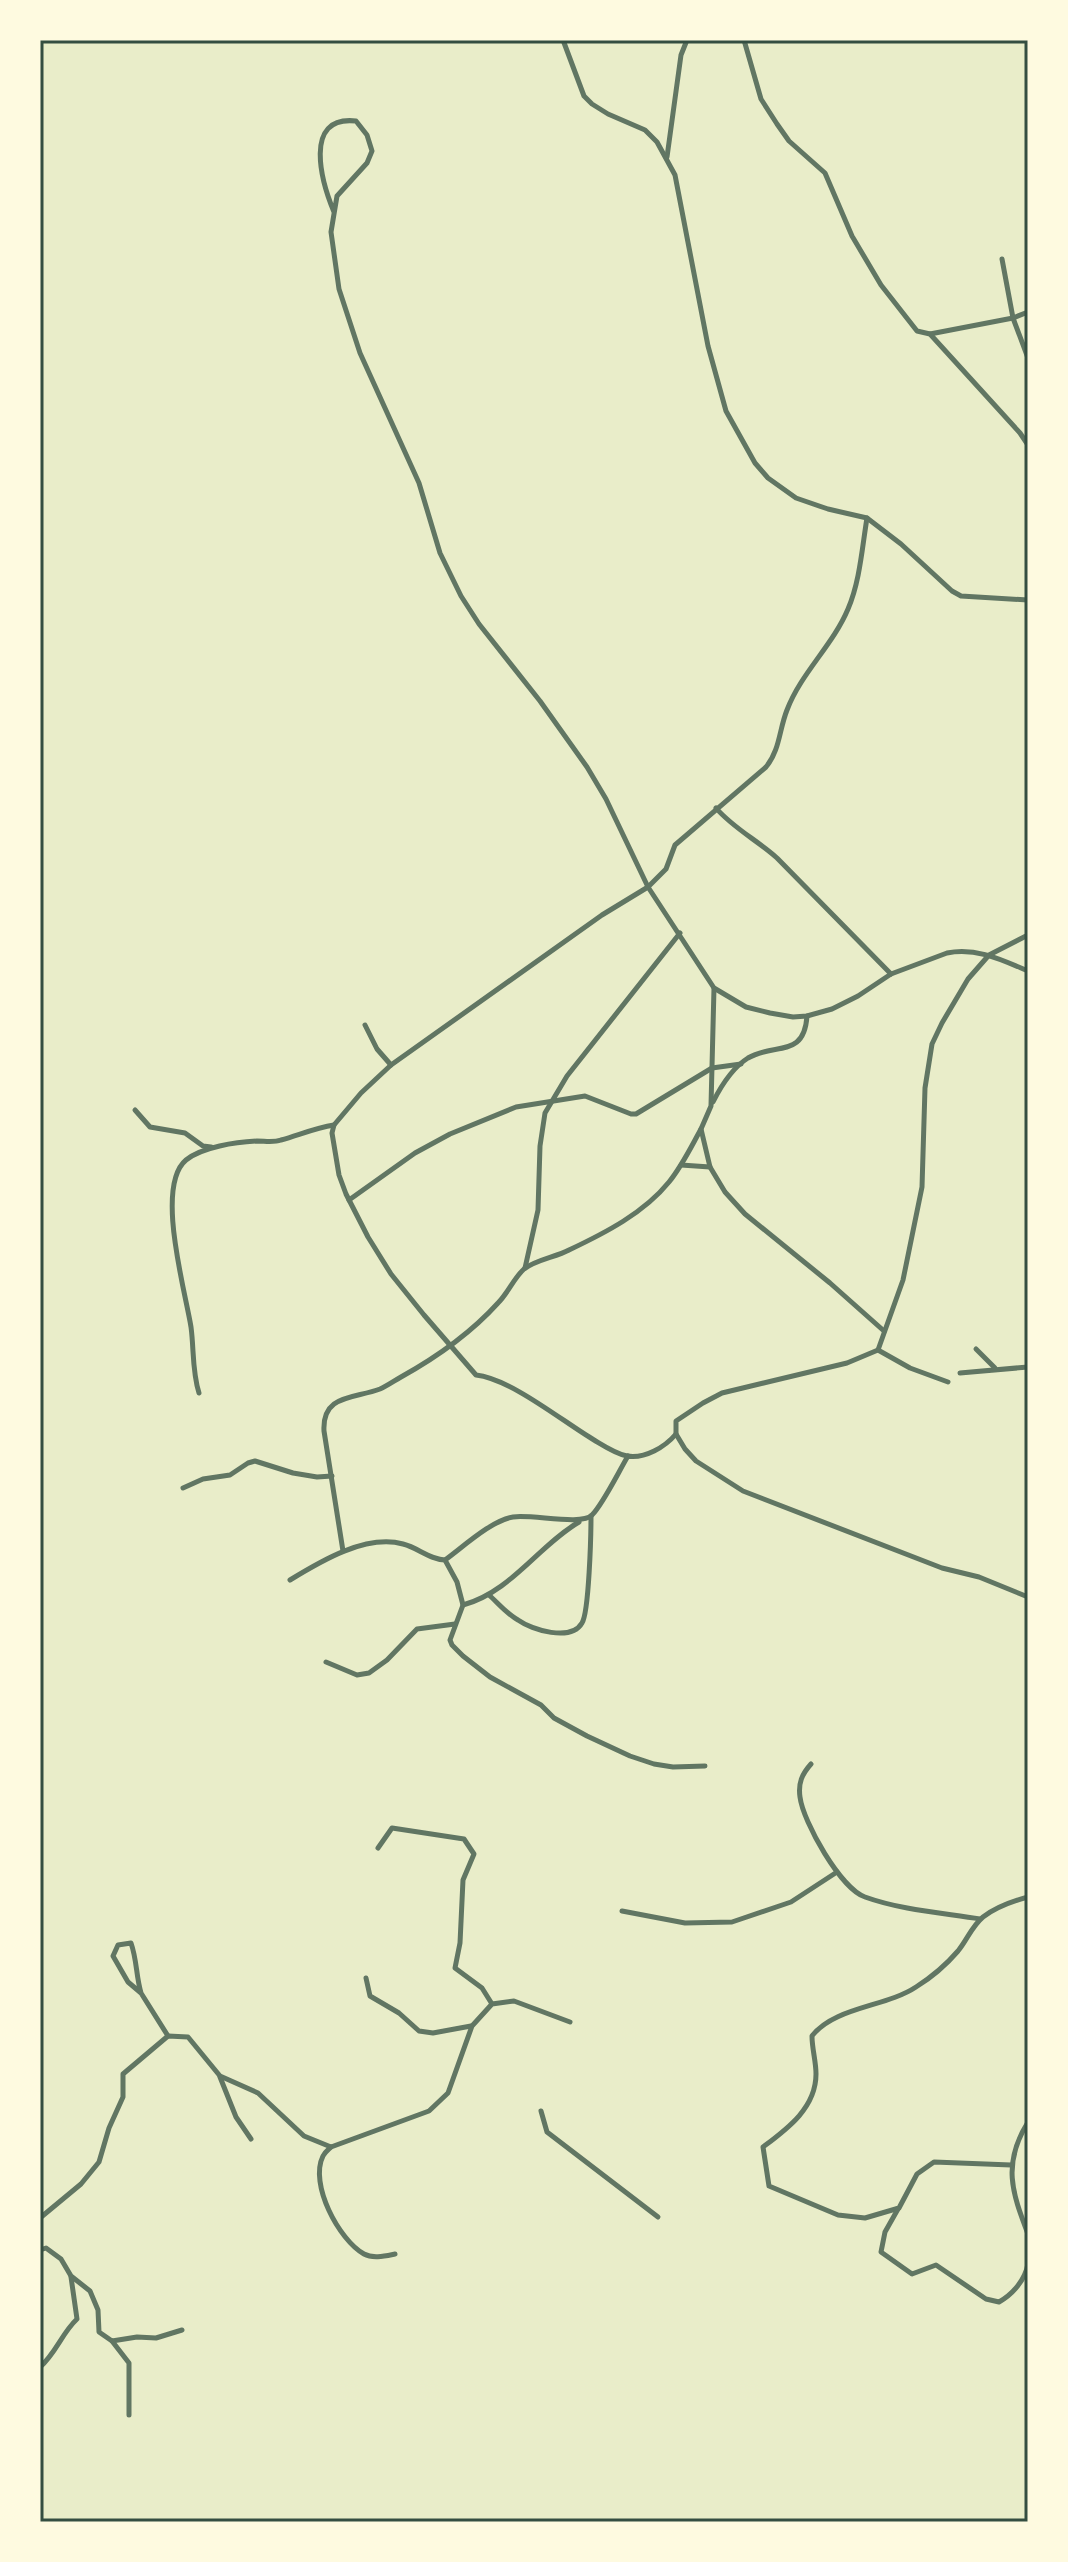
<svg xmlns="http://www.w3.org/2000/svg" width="1068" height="2562" viewBox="0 0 1068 2562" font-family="Poppins,sans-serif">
<rect width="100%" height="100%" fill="#e9edc9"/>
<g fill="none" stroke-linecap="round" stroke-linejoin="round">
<!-- minor -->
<g stroke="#617663" stroke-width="5">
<path d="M563,40L584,96L592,104L608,114L645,130L657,142L675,175L708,346L726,411L755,463L768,478L796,498L828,509L867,518L901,544L952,591L961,596L1028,600"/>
<path d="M744,40L761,99L777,124L789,141L825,173L852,236L881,285L917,331L930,334L1020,433L1028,445"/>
<path d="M667,157L681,55L687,40"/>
<path d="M334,212C322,183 302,115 356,121L367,135L372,151L367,163L337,196L331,232L339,289L360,353L419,483L440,553L461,596L479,624L540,701L587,767L606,799L648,887L714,988L746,1007L770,1013L793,1017L807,1016L832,1009L858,996L891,974L947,953C976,947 1002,960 1028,971"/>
<path d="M1002,259L1013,318L1028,358"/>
<path d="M930,334L1013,318L1028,312"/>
<path d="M867,518C862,548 860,581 848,609C833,645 801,673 787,710C779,730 780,750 766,767L675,845L666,869L648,887L602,915L391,1065L361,1093L334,1125L332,1133L339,1175L346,1194L368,1237L391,1274L424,1315L476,1375C511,1379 562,1421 594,1440C604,1446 616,1454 627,1456C645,1459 665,1447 676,1434V1421L703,1403L722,1393L847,1363L878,1350L903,1280L922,1187L925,1088L932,1044L942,1023L968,979L989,955L1028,935"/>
<path d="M716,808C733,828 757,840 777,858L891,974"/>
<path d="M714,988L711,1106L701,1129L710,1167L725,1192L745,1214L830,1283L884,1331"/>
<path d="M365,1025L377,1049L391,1065"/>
<path d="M713,1102C721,1086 732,1068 748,1058C775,1042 804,1059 807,1016"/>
<path d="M135,1110L150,1127L185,1133L203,1146L211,1147"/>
<path d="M681,1165L710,1167"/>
<path d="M349,1200L415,1153L450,1134L516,1107L585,1096L631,1114H636L712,1068L741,1064"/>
<path d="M525,1268L538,1210L540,1146L545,1113L567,1076L680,933"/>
<path d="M976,1349L995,1368"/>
<path d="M878,1350L910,1368L948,1382"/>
<path d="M960,1373L1028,1367"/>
<path d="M199,1393C192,1371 194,1349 191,1327C185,1290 155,1186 186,1160C202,1147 236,1142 257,1141C265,1141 273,1143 281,1140C299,1135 315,1128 334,1125"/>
<path d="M676,1434L685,1449L696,1461L743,1491L942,1568L979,1577L1028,1597"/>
<path d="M183,1488L203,1479L230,1475L248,1463L255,1461L293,1473L317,1477L332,1476"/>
<path d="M343,1551L324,1431C322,1394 354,1399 380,1389C387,1386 394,1381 401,1377C437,1357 470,1334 498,1303C508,1293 514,1278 524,1269C535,1260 556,1257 569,1250C605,1233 644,1213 669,1182C682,1166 691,1147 701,1129"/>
<path d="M445,1560C463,1547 492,1520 513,1517C532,1514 582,1526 592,1515C603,1504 619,1471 628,1456"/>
<path d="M290,1580C321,1561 366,1534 403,1544C419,1548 428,1559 445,1560L457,1582L463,1605L450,1640L452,1645L463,1656L490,1677L541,1705L554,1718L587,1736L630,1756L654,1764L673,1767L705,1766"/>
<path d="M489,1595C499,1604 507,1614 518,1620C532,1630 571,1642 582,1623C589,1612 591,1535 591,1516"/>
<path d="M463,1605C511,1592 538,1546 579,1522"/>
<path d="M326,1662L357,1675L369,1673L387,1660L417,1629L455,1624"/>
<path d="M811,1764C802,1774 798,1783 800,1797C803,1822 841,1889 865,1897C901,1910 943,1913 980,1919"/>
<path d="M378,1848L392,1828L464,1839L474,1854L463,1880L460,1943L455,1968L482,1988L492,2004"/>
<path d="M622,1911L685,1923L732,1922L791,1902L837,1872"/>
<path d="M366,1978L370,1996L399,2013L419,2031L433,2033L471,2026"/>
<path d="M141,1993C136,1976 137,1960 131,1943L118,1945L113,1956L128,1982L141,1993L168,2036"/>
<path d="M220,2077L236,2117L251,2139"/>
<path d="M541,2111L547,2132L658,2217"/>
<path d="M1028,2122C1002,2164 1012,2192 1028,2234"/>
<path d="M331,2147C328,2150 325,2152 323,2156C309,2184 339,2240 364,2254C373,2259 385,2256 395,2254"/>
<path d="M1011,2165L934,2162L917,2174L899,2208L865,2218L838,2215L769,2186L763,2147C787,2129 816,2108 816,2074C816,2061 812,2049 812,2036C834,2007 886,2007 916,1987C932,1977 946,1965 958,1951C967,1940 972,1926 983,1917C996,1907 1013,1901 1028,1897"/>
<path d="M898,2209L885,2232L881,2252L912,2274L936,2265L986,2299L999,2302C1013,2294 1025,2280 1028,2264"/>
<path d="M40,2218L81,2184L99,2162L109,2128L123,2097V2074L168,2036L188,2037L220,2076L258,2093L304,2136L331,2147L429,2111L448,2093L472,2026L492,2004L514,2001L570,2022"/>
<path d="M40,2250L46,2248L61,2259L71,2276L90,2291L98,2310L99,2332L112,2341L137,2337L156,2338L182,2330"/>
<path d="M112,2341L129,2363V2415"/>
<path d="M40,2367C56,2353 62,2333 77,2319L71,2277"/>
</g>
</g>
<!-- border -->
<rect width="1068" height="2562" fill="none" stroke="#fefae0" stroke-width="84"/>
<rect x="42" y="42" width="984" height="2478" fill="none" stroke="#344e41" stroke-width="3"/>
</svg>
